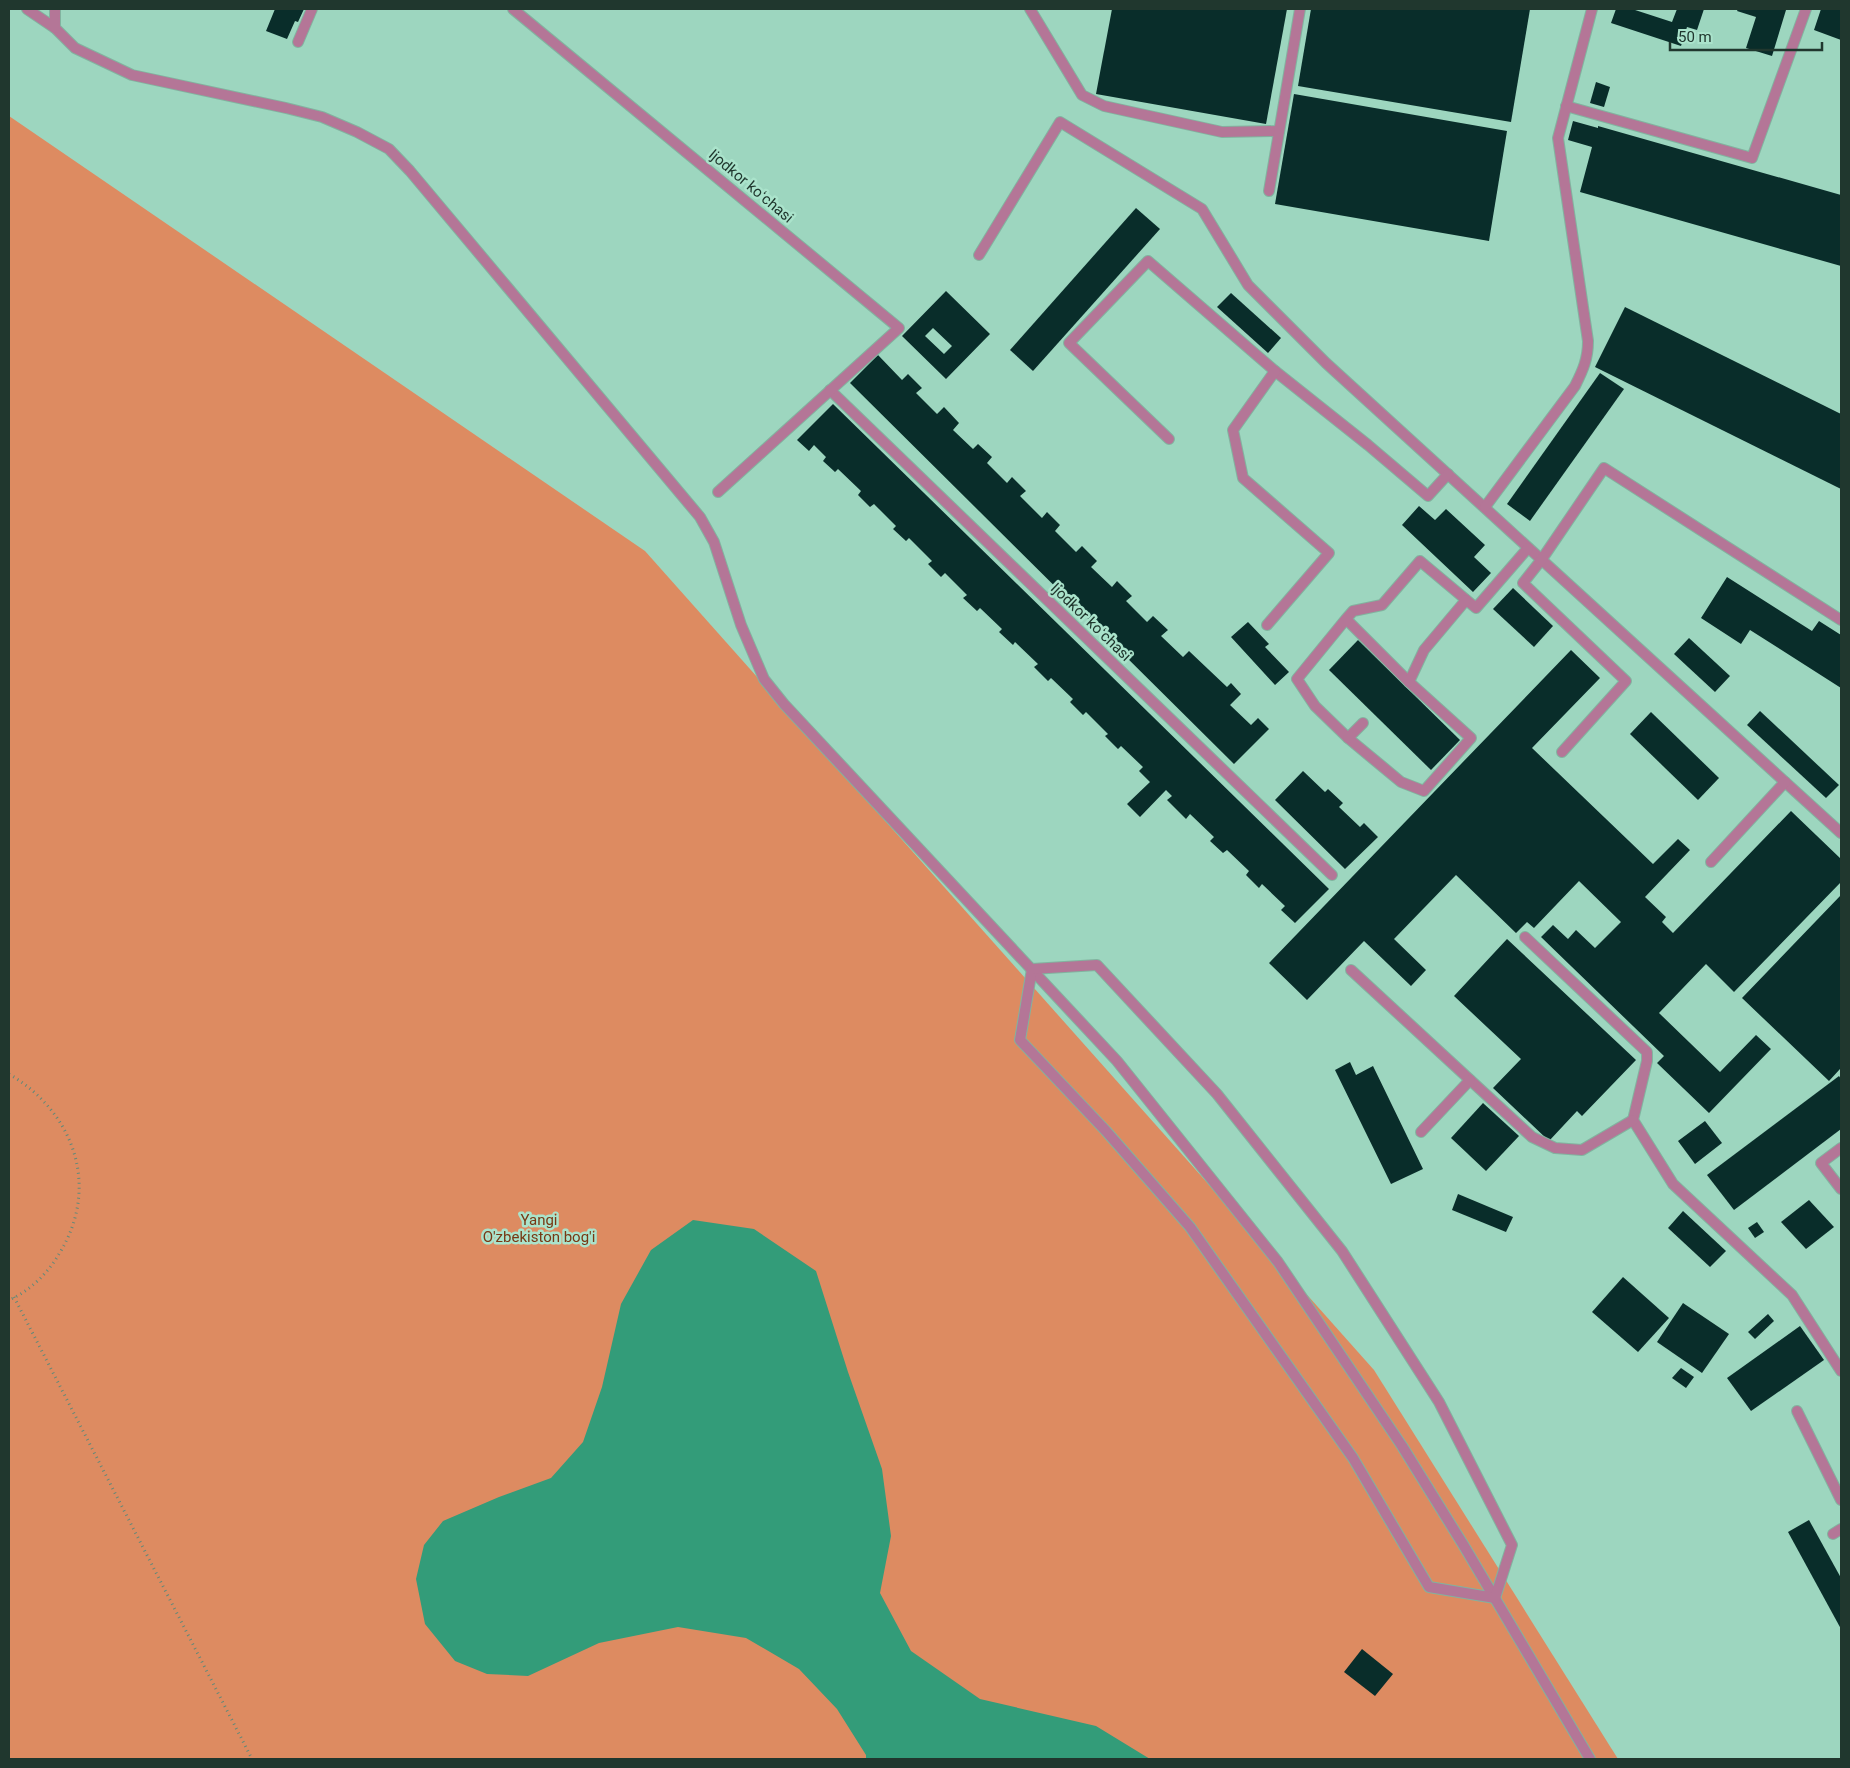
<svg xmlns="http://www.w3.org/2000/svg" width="1850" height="1768" viewBox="0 0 1850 1768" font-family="Roboto,sans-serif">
<rect width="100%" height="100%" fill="#9dd6bf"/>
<!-- green -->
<path fill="#dd8b61" d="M9,116L645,551L1374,1370L1618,1759H9Z"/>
<!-- water -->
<path fill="#339c79" d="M693,1220L754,1229L816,1271L848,1372L882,1469L891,1536L880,1593L911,1651L980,1699L1096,1726L1150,1759H866V1755L837,1709L799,1669L746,1638L678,1627L599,1643L528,1676L487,1674L455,1661L425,1624L416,1579L424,1545L443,1521L499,1497L551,1478L583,1442L602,1387L621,1304L651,1250Z"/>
<!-- building -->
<g fill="#092d2a" fill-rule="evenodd">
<path d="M275,9H304L298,22L295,21L287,39L266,31Z"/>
<path d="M1112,9H1287L1266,124L1096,94Z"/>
<path d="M1311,9H1530L1511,122L1298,86Z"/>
<path d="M1616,9H1632L1672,22L1677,9H1704L1697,30L1687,27L1681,46L1611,23Z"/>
<path d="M1738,9L1786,10L1772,56L1746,48L1756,17L1737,11Z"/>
<path d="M1821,9H1841V40L1814,30Z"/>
<path d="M1596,82L1610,87L1604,107L1590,103Z"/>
<path d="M1294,94L1507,131L1489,241L1275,204Z"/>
<path d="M1573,121L1598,128V126L1841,195V266L1580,192L1592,147L1568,140Z"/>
<path d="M1136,208L1160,229L1033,371L1010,350Z"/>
<path d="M946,291L990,334L946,379L902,336ZM933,328L952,346L944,354L925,336Z"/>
<path d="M1231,293L1281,338L1268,353L1217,307Z"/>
<path d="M1625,307L1841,414V489L1595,367Z"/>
<path d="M878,355L902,380L908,374L922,388L916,393L937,414L944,407L959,423L953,430L973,449L978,444L992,457L987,463L1007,483L1012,477L1026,491L1020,496L1042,518L1047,512L1060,525L1055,531L1076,552L1082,546L1097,561L1091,567L1112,587L1117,581L1132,596L1126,601L1147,622L1153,616L1168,630L1161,636L1183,657L1189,651L1227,687L1231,683L1241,694L1230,705L1251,725L1258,718L1269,729L1234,764L850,383Z"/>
<path d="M1600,373L1624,389L1530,521L1507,504Z"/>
<path d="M833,404L1329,889L1295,923L1281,910L1285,906L1262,884L1259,888L1246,875L1249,871L1227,850L1223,853L1210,841L1214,837L1190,814L1186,819L1167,800L1172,796L1166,790L1140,817L1127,804L1150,782L1139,771L1143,767L1121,746L1118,749L1105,736L1108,734L1086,712L1083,715L1070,702L1073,699L1051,678L1048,681L1034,667L1038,664L1015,642L1013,645L999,632L1002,629L980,608L977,611L963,598L967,595L945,573L941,577L928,564L932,561L909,538L906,541L893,529L896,526L874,504L870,507L858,495L861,491L838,469L835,472L823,461L826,457L814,445L809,451L797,440Z"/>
<path d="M1419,506L1435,520L1446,509L1485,545L1474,557L1491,573L1473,592L1402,525Z"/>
<path d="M1727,577L1812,631L1819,621L1841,635V688L1750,630L1741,644L1701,618Z"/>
<path d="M1513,588L1553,626L1534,647L1493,609Z"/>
<path d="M1248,622L1269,644L1265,647L1289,672L1275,685L1231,637Z"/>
<path d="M1689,638L1730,676L1715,692L1674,654Z"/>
<path d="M1358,640L1460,740L1431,770L1329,670Z"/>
<path d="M1571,650L1600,678L1532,748L1653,864L1678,839L1690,850L1645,897L1666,917L1662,922L1673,933L1791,811L1841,859V882L1734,992L1706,964L1659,1013L1720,1072L1756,1035L1771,1049L1709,1113L1657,1063L1664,1056L1541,937L1553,925L1568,939L1576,930L1595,948L1621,922L1579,881L1534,928L1527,922L1516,933L1456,875L1394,939L1426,970L1411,986L1364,941L1307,1000L1269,963Z"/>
<path d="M1760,711L1839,785L1826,798L1747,725Z"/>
<path d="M1651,712L1719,778L1698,800L1630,734Z"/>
<path d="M1303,771L1325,792L1328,789L1343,803L1339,807L1360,827L1364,823L1378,837L1345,869L1275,800Z"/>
<path d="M1841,895V1070L1840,1069L1829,1081L1742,998Z"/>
<path d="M1507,939L1636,1060L1582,1116L1577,1111L1549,1141L1493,1088L1521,1059L1454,996Z"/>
<path d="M1350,1062L1356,1075L1373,1066L1423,1169L1391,1184L1335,1070Z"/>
<path d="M1839,1076L1841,1079V1129L1734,1210L1707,1175Z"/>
<path d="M1483,1103L1519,1136L1486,1171L1451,1138Z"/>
<path d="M1705,1121L1722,1143L1695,1164L1678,1141Z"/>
<path d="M1458,1194L1513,1217L1506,1232L1452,1210Z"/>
<path d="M1809,1200L1834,1227L1806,1249L1781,1222Z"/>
<path d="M1683,1211L1726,1251L1710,1267L1668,1228Z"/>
<path d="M1757,1222L1764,1232L1755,1238L1748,1228Z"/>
<path d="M1623,1277L1669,1318L1638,1352L1592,1312Z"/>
<path d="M1683,1303L1729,1334L1702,1373L1657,1342Z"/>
<path d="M1768,1314L1774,1321L1755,1339L1748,1332Z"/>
<path d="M1800,1326L1824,1360L1751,1411L1727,1378Z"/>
<path d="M1681,1368L1694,1377L1686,1388L1672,1378Z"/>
<path d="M1809,1520L1841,1578V1629L1788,1532Z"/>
<path d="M1362,1649L1393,1674L1375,1696L1344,1672Z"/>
</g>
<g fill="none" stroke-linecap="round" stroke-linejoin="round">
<!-- service casing -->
<g stroke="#82b39f" stroke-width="12">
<g id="service">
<path d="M27,9L55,28L75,48L132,75L286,108L322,117L357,132L389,149L410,171L700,517L714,542L741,625L764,679L784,704L1117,1061L1278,1262L1402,1446L1464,1546L1590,1759"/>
<path d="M1030,9L1082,95L1104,106L1222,132L1279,131"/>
<path d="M55,28V9"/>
<path d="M298,42L312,9"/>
<path d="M1566,106L1752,158L1806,9"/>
<path d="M1269,191L1300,9"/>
<path d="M979,255L1060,122L1202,209L1248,285L1326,363L1841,833"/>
<path d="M830,390L1332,875"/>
<path d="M1169,439L1069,343L1148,261L1275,371L1368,445L1428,496L1448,474"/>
<path d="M1346,619L1409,682L1471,738L1424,791L1401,782L1348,738L1315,706L1297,679L1346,619L1353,611L1382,605L1420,561L1476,608L1528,548"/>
<path d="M1267,625L1329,553L1243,478L1233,430L1275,371"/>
<path d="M1409,682L1424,650L1466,600"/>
<path d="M1348,738L1363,723"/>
<path d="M1562,752L1626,681L1523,583L1542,559L1604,468L1841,620"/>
<path d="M1711,862L1785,782"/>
<path d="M1525,937L1647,1052V1061L1633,1120L1673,1184L1792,1295L1841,1371"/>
<path d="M1097,965L1217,1094L1342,1251L1439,1402L1512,1545L1495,1598L1429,1587L1353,1458L1190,1227L1106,1131L1020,1040L1032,969Z"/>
<path d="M1351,970L1532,1137L1555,1148L1582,1150L1633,1120"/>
<path d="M1421,1132L1470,1080"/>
<path d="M1841,1148L1821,1163L1841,1189"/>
<path d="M1797,1411L1841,1500"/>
<path d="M1833,1534L1841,1529"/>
</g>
</g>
<!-- minor casing -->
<g stroke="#82b39f" stroke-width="12">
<g id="minor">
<path d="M513,9L899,328L718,492"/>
<path d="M1485,507L1575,386C1583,370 1588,359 1588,341L1558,138L1592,9"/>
</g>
</g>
<!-- path -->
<g stroke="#608979" stroke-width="3" stroke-dasharray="1 4" stroke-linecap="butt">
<path d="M9,1074C74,1112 101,1187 59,1254C48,1273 30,1291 9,1300"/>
<path d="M14,1297L252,1759"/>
</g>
<!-- service -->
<use href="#service" stroke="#b47697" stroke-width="10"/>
<!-- minor -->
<use href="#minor" stroke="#b47697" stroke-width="10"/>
</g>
<g text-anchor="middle" stroke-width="5" stroke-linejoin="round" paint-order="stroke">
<!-- street labels -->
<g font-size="15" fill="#20372e" stroke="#aae3cb">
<text transform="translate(751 186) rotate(40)" y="5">Ijodkor koʻchasi</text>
<text transform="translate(1091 622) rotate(44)" y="5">Ijodkor koʻchasi</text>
</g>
<!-- park labels -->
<g font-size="15" fill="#773814" stroke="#aae3cb">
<text x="539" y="1225">Yangi<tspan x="539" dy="17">O'zbekiston bog'i</tspan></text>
</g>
</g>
<!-- border -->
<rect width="1850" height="1768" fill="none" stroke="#20372e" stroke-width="20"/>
<!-- scale -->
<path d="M1670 42v8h152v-8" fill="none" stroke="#20372e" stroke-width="2.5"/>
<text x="1678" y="42" font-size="15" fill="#20372e" stroke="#aae3cb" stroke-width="4" paint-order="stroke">50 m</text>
</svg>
